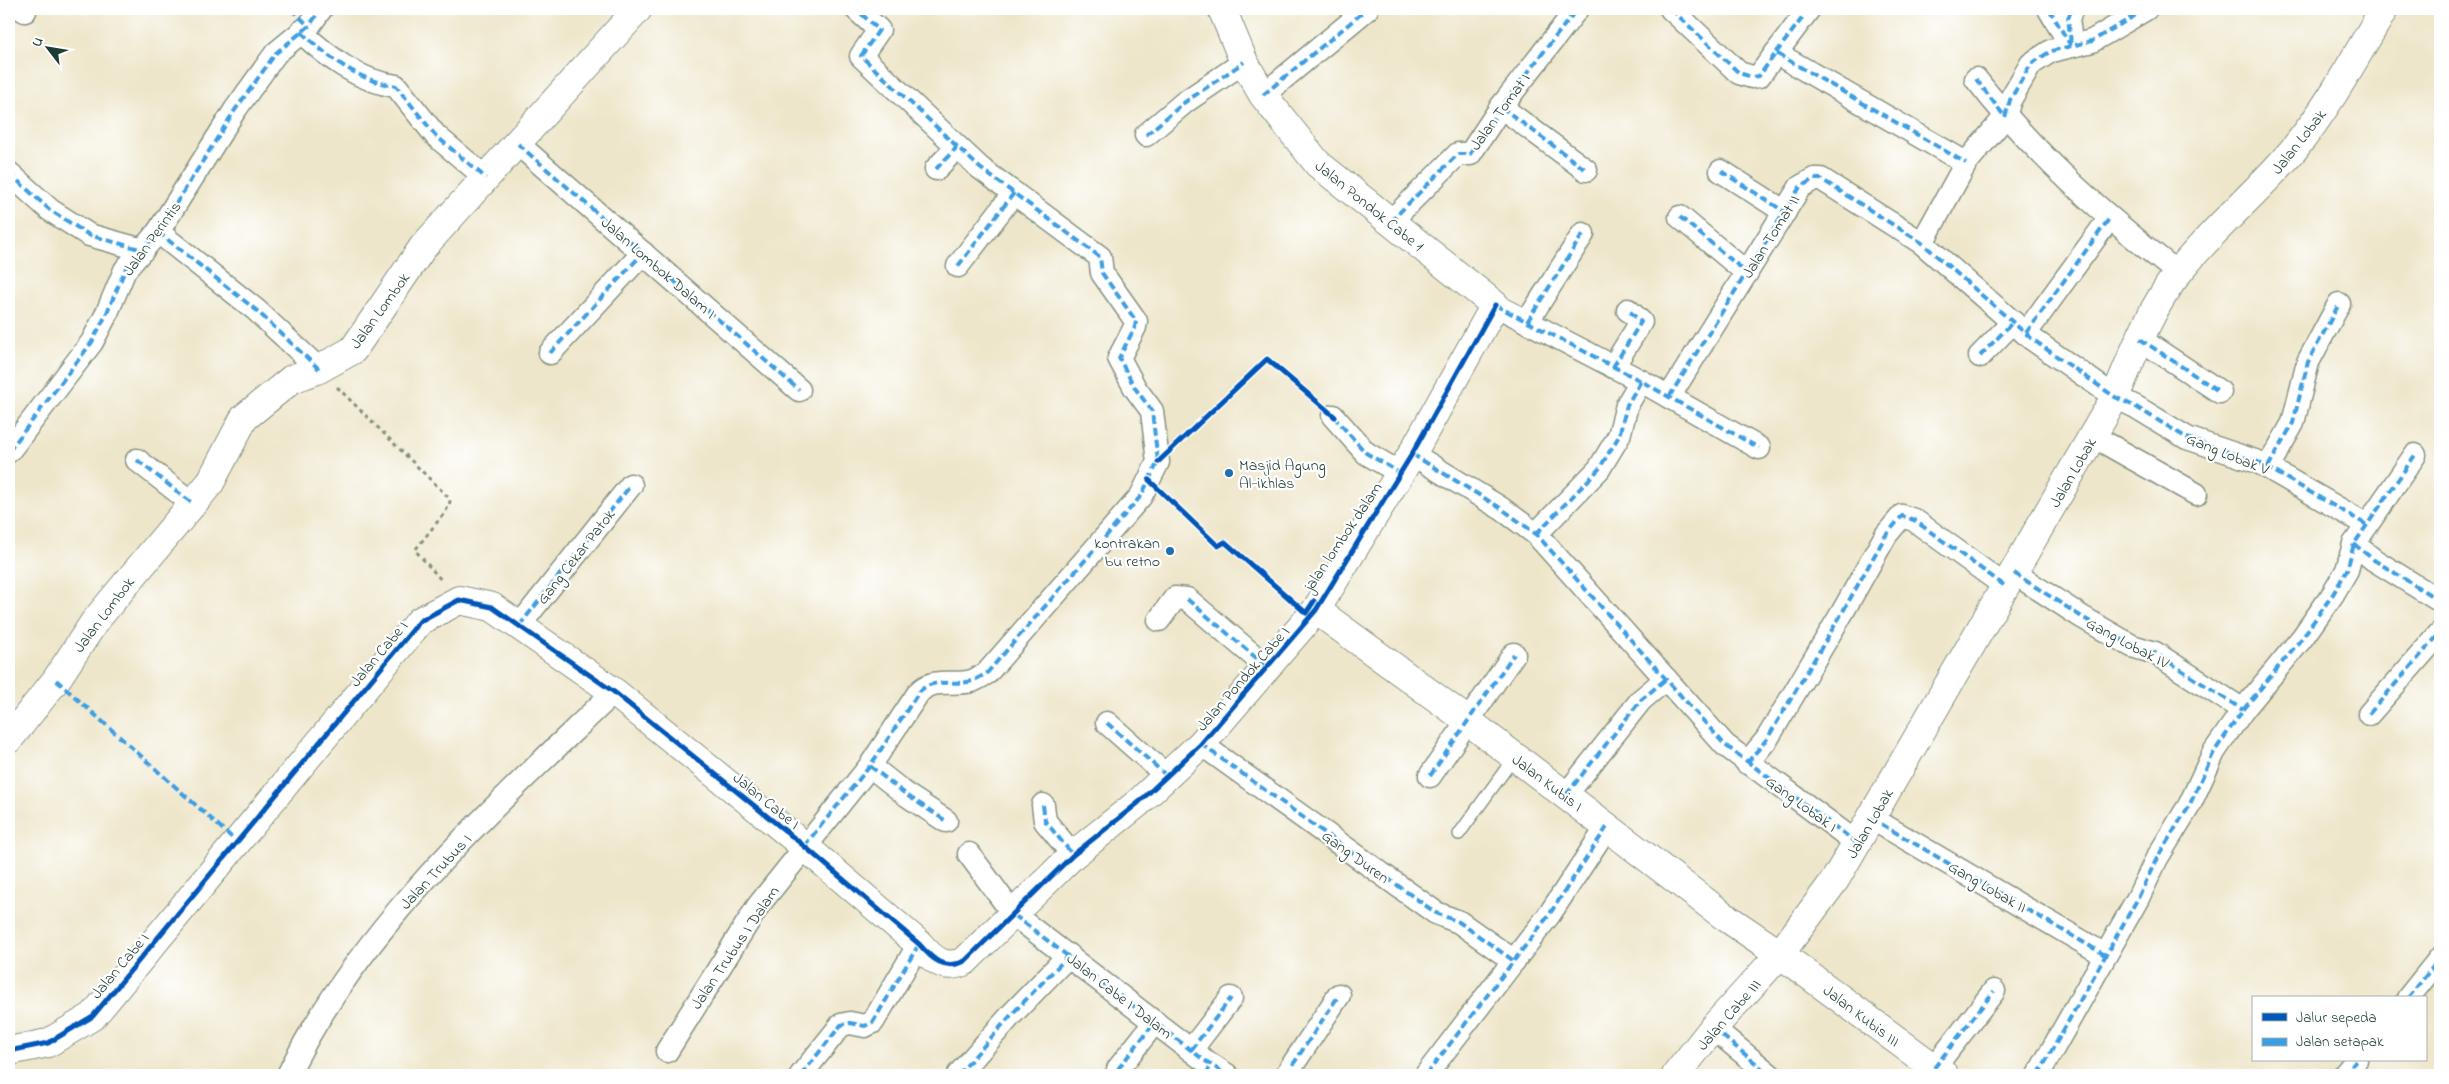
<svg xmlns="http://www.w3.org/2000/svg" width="2449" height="1084" viewBox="0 0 2449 1084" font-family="'Indie Flower',sans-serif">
<rect width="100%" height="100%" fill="#fff"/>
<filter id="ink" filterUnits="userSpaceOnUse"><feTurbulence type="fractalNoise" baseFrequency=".02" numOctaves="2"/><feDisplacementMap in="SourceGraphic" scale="10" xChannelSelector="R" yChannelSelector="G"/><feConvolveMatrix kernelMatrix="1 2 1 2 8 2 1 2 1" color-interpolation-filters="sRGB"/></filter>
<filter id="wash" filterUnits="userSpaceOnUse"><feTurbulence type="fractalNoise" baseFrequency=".0096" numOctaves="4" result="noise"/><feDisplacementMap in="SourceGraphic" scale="20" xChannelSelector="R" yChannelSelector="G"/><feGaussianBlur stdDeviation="1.12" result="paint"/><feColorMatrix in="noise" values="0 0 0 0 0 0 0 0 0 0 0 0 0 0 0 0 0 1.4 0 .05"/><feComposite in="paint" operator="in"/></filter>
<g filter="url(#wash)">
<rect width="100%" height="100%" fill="#eee6ca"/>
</g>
<g filter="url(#ink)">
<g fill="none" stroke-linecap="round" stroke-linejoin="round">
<!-- service casing -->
<g stroke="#86927f" stroke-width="14">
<path id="service" d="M1459,834L1508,766L1516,758"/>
</g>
<!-- minor casing -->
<g stroke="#86927f" stroke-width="25">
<g id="minor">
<path d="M22,9L25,11"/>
<path d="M1671,9L1739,73L1752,77L1759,76L1776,53L1966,163"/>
<path d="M2049,9L2071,46"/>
<path d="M301,32C328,57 358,81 396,86L436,136L486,178"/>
<path d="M2071,42L2068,18L2072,9"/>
<path d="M1776,53L1809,9"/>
<path d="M1976,79C2034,154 2104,215 2178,273"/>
<path d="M1263,95L1367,9"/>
<path d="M1501,107L1586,170"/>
<path d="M1146,135L1185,102L1244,62"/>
<path d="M518,144L799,390"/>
<path d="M936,169L957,147"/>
<path d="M1721,171L1785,212"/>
<path d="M9,173L50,210L89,235L143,250"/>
<path d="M1680,217L1747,273"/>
<path d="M1390,222L1458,154H1470L1501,107L1577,9"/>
<path d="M158,232L256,310L319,369"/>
<path d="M1922,243L1966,163L2005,117L2010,100L2031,64L2051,51L2092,41L2146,9"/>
<path d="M958,266L1014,193"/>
<path d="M1495,305L1641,381L1759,448"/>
<path d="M1527,322L1583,234"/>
<path d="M2026,333L2109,219"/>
<path d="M2140,339L2220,392"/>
<path d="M550,353L643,253"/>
<path d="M1980,356L2013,322"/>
<path d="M1613,367L1641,322L1628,310"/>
<path d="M1669,397L1800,187L1814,179H1821L1922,243L2032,339L2115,397L2136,407L2187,438L2258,462L2367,525"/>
<path d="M1333,416L1366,453L1400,473"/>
<path d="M2093,436L2196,494"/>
<path d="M9,451L92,342L106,315L125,270L158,232L235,110L276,53L309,26L321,9"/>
<path d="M1412,454L1502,509L1536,534L1725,745L1857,843"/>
<path d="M137,460L192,503"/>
<path d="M2268,467L2293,423L2308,362L2339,304"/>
<path d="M1536,534L1599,469L1619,436L1627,405L1641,381"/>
<path d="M2354,544L2374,560L2440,601"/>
<path d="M2014,573L2082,617L2132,646L2155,653L2243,710"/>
<path d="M1159,620L1175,598L1187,599L1267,667"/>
<path d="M519,626L631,485"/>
<path d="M2369,714L2440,633"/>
<path d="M1107,723L1167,776"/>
<path d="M1201,744L1436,913L1459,922L1514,961"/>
<path d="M1747,763L1767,739L1842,613L1886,535L1902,516L1914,520L2005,586"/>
<path d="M870,766L908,796L946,821"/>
<path d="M1430,776L1514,654"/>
<path d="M1566,795L1641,700L1666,679"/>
<path d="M1043,805L1045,821L1073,855"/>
<path d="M1871,818L2105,955"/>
<path d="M969,854L1014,915L1204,1060L1227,1075"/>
<path d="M2408,998L2440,958"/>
<path d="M1713,1028L1770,1075"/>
<path d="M1191,1050L1231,998"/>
<path d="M667,1051L758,906L870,766L919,692C933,677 954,686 972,681C977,679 982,676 987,673L1141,496L1158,462L1152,411L1135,388L1119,358L1135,327L1136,321L1102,273L1100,257L980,168L861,56L879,30L856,9"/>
<path d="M1934,1068L1994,991"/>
<path d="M1118,1069L1155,1022"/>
<path d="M288,1075C362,923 494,808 614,692"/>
<path d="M801,1075L841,1025L850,1023L865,1026L873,1022L919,944"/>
<path d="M958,1075L1012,1014L1069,955"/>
<path d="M1286,1075L1339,995"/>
<path d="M1426,1075L1549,915L1607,827"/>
<path d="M2038,1075L2138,898L2157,858L2190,804L2214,752L2243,710L2302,638L2333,594L2347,570L2354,544L2415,455"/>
<path d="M2344,1075L2356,1060"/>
</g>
</g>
<!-- tertiary casing -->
<g stroke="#86927f" stroke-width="30">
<g id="tertiary">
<path d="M1316,610L1468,721L1724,916L1780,954L1944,1075"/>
<path d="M9,739L56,680L95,621L210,483L244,418L292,379L319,369L353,350L423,247L638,9"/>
<path d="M9,1051L48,1043L93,1016L420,621L459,600L492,607L614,692L804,846L919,944C932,959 944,971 965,961L1073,855L1138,803L1201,744L1316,610L1412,454L1495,305L1318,164L1263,95L1244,62L1222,9"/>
<path d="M1676,1075L1713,1028L1780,954L1835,880L2115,397C2133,355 2150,309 2178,273C2213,228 2258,192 2294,149C2329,106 2356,56 2384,9"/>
</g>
</g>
<!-- path -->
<path stroke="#86927f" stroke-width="3" stroke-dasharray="4 4" stroke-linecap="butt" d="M337,387L449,498L450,502L446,511L415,550L442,581"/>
<!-- service -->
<use href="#service" stroke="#fff" stroke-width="11"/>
<!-- minor -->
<use href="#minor" stroke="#fff" stroke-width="22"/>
<!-- tertiary -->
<use href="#tertiary" stroke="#fff" stroke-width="28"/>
<!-- quiet -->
<g stroke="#3c9ee2" stroke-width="4" stroke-dasharray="8 4" stroke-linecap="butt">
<path d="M291,9L309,26"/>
<path d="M1671,9L1739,73L1752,77L1759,76L1776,53L1966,163"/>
<path d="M2049,9L2071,46"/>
<path d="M301,32C328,57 358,81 396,86L436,136L486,178"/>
<path d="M2071,43L2068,18L2072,9"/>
<path d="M1776,53L1809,9"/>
<path d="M1976,79L2005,117"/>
<path d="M1263,95L1367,9"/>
<path d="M1501,107L1586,170"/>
<path d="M2005,117L2010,100L2031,64L2051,51L2092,41L2146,9"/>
<path d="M1146,135L1185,102L1244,62"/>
<path d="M518,144L799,390"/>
<path d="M936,169L957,147"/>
<path d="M1721,171L1785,212"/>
<path d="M9,173L50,210L89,235L143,250"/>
<path d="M1680,217L1747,273"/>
<path d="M1390,222L1458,154H1470L1501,107L1577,9"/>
<path d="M158,232L256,310L319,369"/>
<path d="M958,266L1014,193"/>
<path d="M1495,305L1641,381L1759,448"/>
<path d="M1527,322L1583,234"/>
<path d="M2026,333L2109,219"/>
<path d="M2140,339L2220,392"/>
<path d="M550,353L643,253"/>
<path d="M1980,356L2013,322"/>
<path d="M1613,367L1641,322L1628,310"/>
<path d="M1669,397L1800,187L1814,179H1821L1922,243L2032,339L2115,397L2136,407L2187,438L2258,462L2367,525"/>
<path d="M1333,416L1366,453L1400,473"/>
<path d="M9,451L92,342L106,315L125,270L158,232L235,110L276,53L309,26L321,9"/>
<path d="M1412,454L1502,509L1536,534L1725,745L1857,843"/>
<path d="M137,460L192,503"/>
<path d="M2268,467L2293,423L2308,362L2339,304"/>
<path d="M1536,534L1599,469L1619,436L1627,405L1641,381"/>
<path d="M2354,544L2374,560L2440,601"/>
<path d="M2014,573L2082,617L2132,646L2155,653L2243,710"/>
<path d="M1187,599L1267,667"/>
<path d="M519,626L631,485"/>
<path d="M56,680L237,842"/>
<path d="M2369,714L2440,633"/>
<path d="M1107,723L1167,776"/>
<path d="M1201,744L1436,913L1459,922L1514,961"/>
<path d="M1747,763L1767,739L1842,613L1886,535L1902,516L1914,520L2005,586"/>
<path d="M870,766L908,796L946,821"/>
<path d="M1430,776L1514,654"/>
<path d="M1566,795L1641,700L1666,679"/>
<path d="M1043,805L1045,821L1073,855"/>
<path d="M1871,818L2105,955"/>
<path d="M804,846L870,766L919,692C933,677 954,686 972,681C977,679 982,676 987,673L1141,496L1158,462L1152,411L1135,388L1119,358L1135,327L1136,321L1102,273L1100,257L980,168L861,56L879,30L856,9"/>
<path d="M1014,915L1204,1060L1227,1075"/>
<path d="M2408,998L2440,958"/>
<path d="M1713,1028L1770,1075"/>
<path d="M1191,1050L1231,998"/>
<path d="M1934,1068L1994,991"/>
<path d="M1118,1069L1155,1022"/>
<path d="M801,1075L841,1025L850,1023L865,1026L873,1022L919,944"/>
<path d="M958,1075L1012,1014L1069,955"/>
<path d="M1205,1075L1212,1065"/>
<path d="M1286,1075L1339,995"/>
<path d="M1426,1075L1549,915L1607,827"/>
<path d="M2038,1075L2138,898L2157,858L2190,804L2214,752L2243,710L2302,638L2333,594L2347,570L2354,544L2415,455"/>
<path d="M2344,1075L2356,1060"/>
</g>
<!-- cycleway casing -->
<g stroke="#fff" stroke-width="8">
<g id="cycleway">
<path d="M1158,462L1267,359L1335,417"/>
<path d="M1149,480L1218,546L1225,542L1306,613L1314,601"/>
<path d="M9,1051L48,1043L93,1016L420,621L459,600L492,607L614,692L804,846L919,944C932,959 944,971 965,961L1073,855L1138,803L1201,744L1316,610L1412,454L1495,305"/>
</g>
</g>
<!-- cycleway -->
<use href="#cycleway" stroke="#0057b8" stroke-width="5"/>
</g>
</g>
<!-- markers -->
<g fill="#1f6fb2" stroke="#fff" stroke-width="2">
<circle cx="1229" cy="473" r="5"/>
<circle cx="1170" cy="551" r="5"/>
</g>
<g text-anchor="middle" stroke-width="4.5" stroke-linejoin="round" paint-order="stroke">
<!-- street labels -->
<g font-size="16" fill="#1f3d34" stroke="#fff">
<text transform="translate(1499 111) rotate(-54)" y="6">Jalan Tomat I</text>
<text transform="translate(2298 141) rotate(-52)" y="6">Jalan Lobak</text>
<text transform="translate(1370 205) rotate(39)" y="6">Jalan Pondok Cabe 1</text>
<text transform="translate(1770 236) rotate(-58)" y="6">Jalan Tomat II</text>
<text transform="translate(151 238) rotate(-54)" y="6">Jalan Perintis</text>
<text transform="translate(659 267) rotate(41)" y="6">Jalan Lombok Dalam I</text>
<text transform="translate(379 310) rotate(-54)" y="6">Jalan Lombok</text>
<text transform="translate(2228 453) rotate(22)" y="6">Gang Lobak V</text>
<text transform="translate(2072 472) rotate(-60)" y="6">Jalan Lobak</text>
<text transform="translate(1342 536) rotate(-56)" y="6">jalan lombok dalam</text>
<text transform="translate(575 556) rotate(-52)" y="6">Gang Cekar Patok</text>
<text transform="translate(103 614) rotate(-53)" y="6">Jalan Lombok</text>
<text transform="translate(2128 642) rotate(28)" y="6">Gang Lobak IV</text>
<text transform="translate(378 653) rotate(-50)" y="6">Jalan Cabe I</text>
<text transform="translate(1242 678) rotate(-49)" y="6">Jalan Pondok Cabe I</text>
<text transform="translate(1548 782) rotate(37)" y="6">Jalan Kubis I</text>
<text transform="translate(767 800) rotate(39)" y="6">Jalan Cabe I</text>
<text transform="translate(1802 803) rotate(36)" y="6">Gang Lobak I</text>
<text transform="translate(1869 823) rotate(-60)" y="6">Jalan Lobak</text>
<text transform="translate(1356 856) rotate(36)" y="6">Gang Duren</text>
<text transform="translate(435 871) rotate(-47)" y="6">Jalan Trubus I</text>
<text transform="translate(1988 886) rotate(30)" y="6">Gang Lobak II</text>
<text transform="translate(734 947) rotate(-56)" y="6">Jalan Trubus I Dalam</text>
<text transform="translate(119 965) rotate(-50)" y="6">Jalan Cabe I</text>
<text transform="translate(1120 995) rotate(38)" y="6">Jalan Cabe I Dalam</text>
<text transform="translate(1728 1014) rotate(-49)" y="6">Jalan Cabe III</text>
<text transform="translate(1862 1015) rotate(37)" y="6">Jalan Kubis III</text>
</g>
<!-- poi labels -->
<g font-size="16" fill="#1f3d34" stroke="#fff" text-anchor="start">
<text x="1239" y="470">Masjid Agung<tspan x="1239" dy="18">Al-ikhlas</tspan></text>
<text x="1160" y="548" text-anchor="end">kontrakan<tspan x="1160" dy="18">bu retno</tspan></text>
</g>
</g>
<!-- margin -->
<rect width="2449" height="1084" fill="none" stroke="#fff" stroke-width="30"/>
<!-- legend -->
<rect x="2252" y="996" width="175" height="65" fill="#ffffff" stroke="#a5b1ae"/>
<rect x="2262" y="1013" width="25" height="8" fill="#0057b8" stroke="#a5b1ae"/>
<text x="2296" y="1022" font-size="15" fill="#1f3d34">Jalur sepeda</text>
<rect x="2262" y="1038" width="25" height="8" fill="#3c9ee2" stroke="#a5b1ae"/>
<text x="2296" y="1046" font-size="15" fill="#1f3d34">Jalan setapak</text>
<!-- north arrow -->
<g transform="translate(48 48) rotate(301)" stroke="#ffffff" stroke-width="4" paint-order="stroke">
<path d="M0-4L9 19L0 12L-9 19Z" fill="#1f3d34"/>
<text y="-8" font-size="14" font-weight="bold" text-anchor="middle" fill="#1f3d34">U</text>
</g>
</svg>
